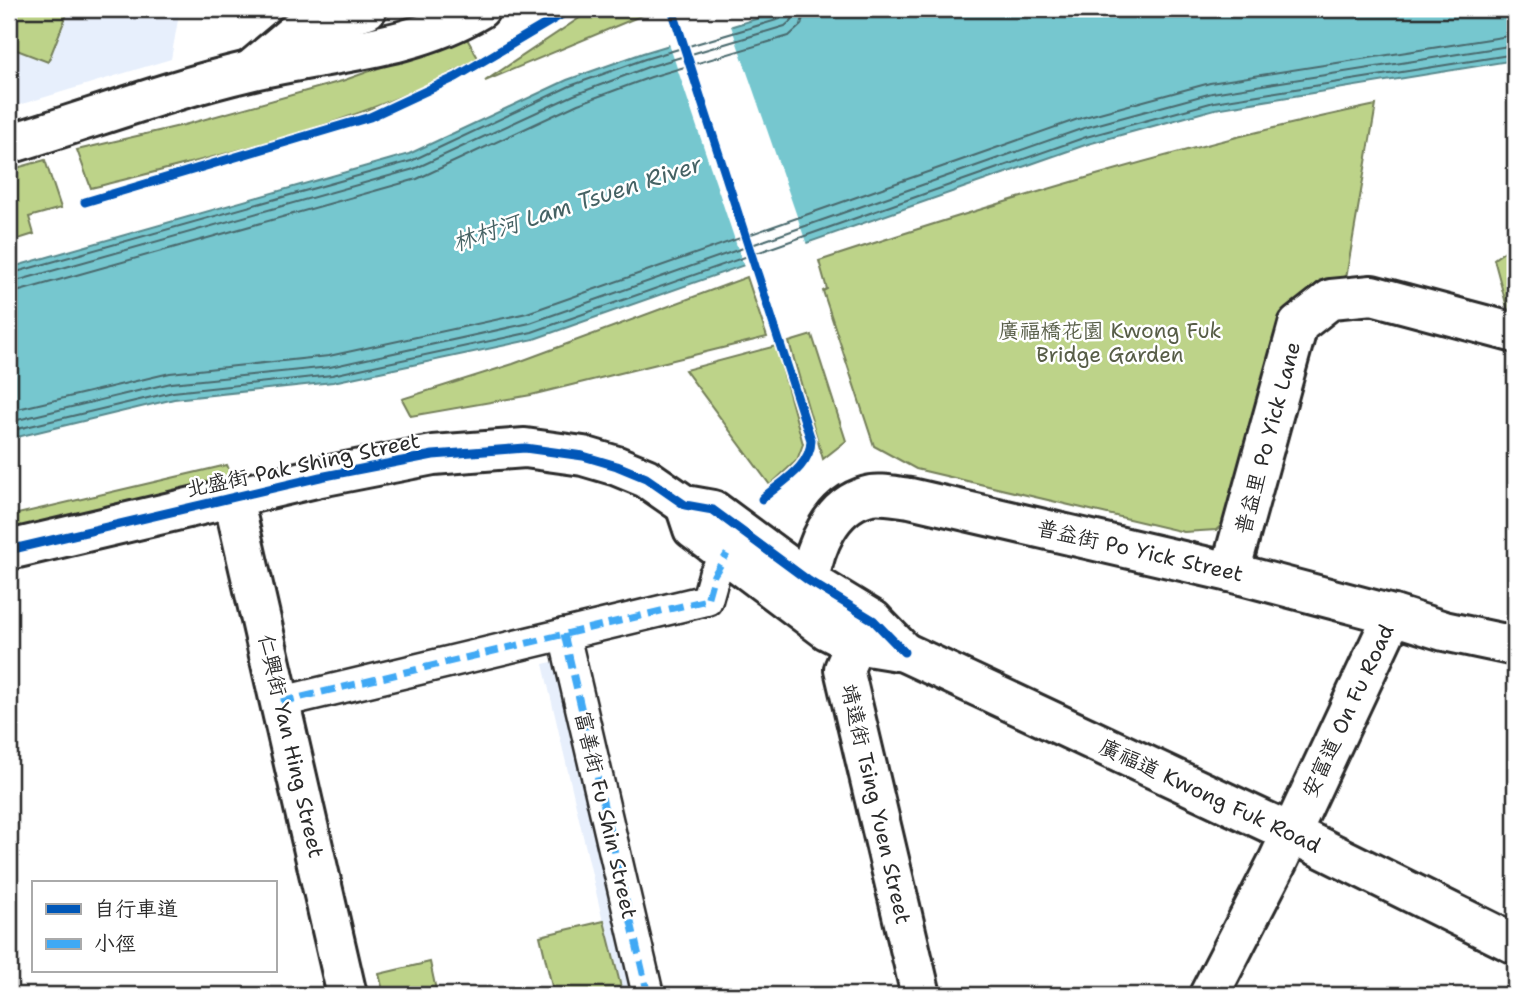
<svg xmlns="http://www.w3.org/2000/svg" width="1524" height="1004" viewBox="0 0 1524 1004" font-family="'Shantell Sans','LXGW WenKai TC',sans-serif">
<rect width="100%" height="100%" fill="#fff"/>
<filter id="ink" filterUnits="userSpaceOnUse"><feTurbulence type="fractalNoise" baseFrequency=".0143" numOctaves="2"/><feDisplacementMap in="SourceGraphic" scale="14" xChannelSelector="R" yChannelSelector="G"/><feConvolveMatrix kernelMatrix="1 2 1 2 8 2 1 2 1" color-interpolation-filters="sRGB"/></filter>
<g filter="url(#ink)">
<!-- built -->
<g fill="#e7effc">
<path d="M9,9H180L171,59L9,108Z"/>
<path d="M583,655L662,995H620L543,664Z"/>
</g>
<!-- green -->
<g fill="#bdd389" stroke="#747f5a" stroke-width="2">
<path d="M9,9H69L48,62L9,47Z"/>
<path d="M593,9H657L485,81Z"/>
<path d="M466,37L478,58C366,124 217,156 91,188L77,150L184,125L342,81Z"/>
<path d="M1376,105L1346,278L1320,280L1289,314L1233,515L1216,530L1184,532L916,469L874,446L823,291L827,289L819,261C999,202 1188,144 1376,105Z"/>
<path d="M45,160L61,208L29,217L34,234L9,242V170Z"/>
<path d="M1515,244V326L1508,311L1494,259Z"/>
<path d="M747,277L767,337L531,395L411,416L402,399L513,364Z"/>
<path d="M812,335L846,441L823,459L789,342Z"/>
<path d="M776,346L803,444L797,460L770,485L685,370Z"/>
<path d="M227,465L234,481L9,536V516Z"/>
<path d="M604,921L623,995H554L540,936Z"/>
<path d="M430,962L437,995H384L379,974Z"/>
</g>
<!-- water -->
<path fill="#76c7cf" stroke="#58898d" stroke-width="2" d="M789,9H1515V60L1215,109L1088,144L534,339L333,382L174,399L9,439V268L409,154L567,80L643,53Z"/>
<!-- pier -->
<path fill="#fff" d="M730,23L807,245L744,267L668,41Z"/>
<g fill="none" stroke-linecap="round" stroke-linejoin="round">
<!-- shore -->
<g stroke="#49696d" stroke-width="2">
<path d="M9,274L411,161L570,86L645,59L780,19L786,9"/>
<path d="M9,283L414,169L574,95L648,67L785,26L792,20L795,9"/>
<path d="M9,294L417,179L578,104L651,77L789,36L801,25L805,9"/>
<path d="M9,411L170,373L329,356L527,313L1081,118L1210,83L1515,35"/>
<path d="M9,422L171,383L330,367L530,323L1084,128L1212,93L1515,45"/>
<path d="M9,431L173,392L332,375L532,332L1086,137L1214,102L1515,54"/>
</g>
<!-- pedestrian casing -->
<g stroke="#2b2b2b" stroke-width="35">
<g id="pedestrian">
<path d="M564,634L648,995"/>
<path d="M281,702L707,600L714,575L727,554"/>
</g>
</g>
<!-- minor casing -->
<g stroke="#2b2b2b" stroke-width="44">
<g id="minor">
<path d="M233,498L347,995"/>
<path d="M1230,572L1298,325L1331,299L1372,295L1515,333"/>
<path d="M809,581C815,547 830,506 867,496C879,492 898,497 910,498L1230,572L1393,615"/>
<path d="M873,620L855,644L844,669L921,995"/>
</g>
</g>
<!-- tertiary casing -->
<g stroke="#2b2b2b" stroke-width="44">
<g id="tertiary">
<path d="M253,68L298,30L367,9"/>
<path d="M9,144C89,120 168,90 249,71C327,52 410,51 480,9"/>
<path d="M685,505L693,529L827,630L855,644L904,652L1291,833L1515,944"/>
<path d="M9,550L320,477L433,455L525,448L583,456L617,466L646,478L685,505L713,510L809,581L873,620L904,652"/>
<path d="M1209,995L1278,861L1393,615L1444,631L1515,646"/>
</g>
</g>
<!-- pedestrian -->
<use href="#pedestrian" stroke="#fff" stroke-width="30"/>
<!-- minor -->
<use href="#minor" stroke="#fff" stroke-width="38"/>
<!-- tertiary -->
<use href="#tertiary" stroke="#fff" stroke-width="38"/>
<!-- quiet -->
<g stroke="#3fa9f5" stroke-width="7" stroke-dasharray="14 7" stroke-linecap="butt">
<path d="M564,634L648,995"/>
<path d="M281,702L707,600L714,575L727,554"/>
</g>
<!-- cycleway casing -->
<g stroke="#fff" stroke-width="13">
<g id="cycleway">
<path d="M672,9L811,440C811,467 781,482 762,499"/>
<path d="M85,202L370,117L456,77L571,9"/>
<path d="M9,550L320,477L433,455L525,448L583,456L617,466L646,478L685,505L713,510L809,581L873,620L904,652"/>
</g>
</g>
<!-- cycleway -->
<use href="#cycleway" stroke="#0057b8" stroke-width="9"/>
</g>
</g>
<g text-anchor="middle" stroke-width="5" stroke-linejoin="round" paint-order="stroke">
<!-- park labels -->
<g font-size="21" fill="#575d47" stroke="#fff">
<text x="1110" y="338">廣福橋花園 Kwong Fuk<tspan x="1110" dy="24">Bridge Garden</tspan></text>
</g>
<!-- street labels -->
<g font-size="21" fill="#2b2b2b" stroke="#fff">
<text transform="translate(1268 438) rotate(-75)" y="7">普益里 Po Yick Lane</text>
<text transform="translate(303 465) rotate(-12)" y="7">北盛街 Pak Shing Street</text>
<text transform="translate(1140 551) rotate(13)" y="7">普益街 Po Yick Street</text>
<text transform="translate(1348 711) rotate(-65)" y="7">安富道 On Fu Road</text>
<text transform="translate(291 746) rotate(77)" y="7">仁興街 Yan Hing Street</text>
<text transform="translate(1210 796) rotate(25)" y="7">廣福道 Kwong Fuk Road</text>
<text transform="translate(876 804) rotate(77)" y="7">靖遠街 Tsing Yuen Street</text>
<text transform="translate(606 815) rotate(77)" y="7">富善街 Fu Shin Street</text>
</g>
<!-- water labels -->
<g font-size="23" font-style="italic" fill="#456264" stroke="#fff">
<text transform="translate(577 203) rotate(-18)" y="8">林村河 Lam Tsuen River</text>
</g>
</g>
<!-- margin -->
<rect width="1524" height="1004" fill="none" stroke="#fff" stroke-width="35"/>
<rect x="18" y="18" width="1489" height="969" fill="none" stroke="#2b2b2b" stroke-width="2.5" filter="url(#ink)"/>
<!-- legend -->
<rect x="32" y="881" width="245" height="91" fill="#ffffff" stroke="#aaaaaa" stroke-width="2"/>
<rect x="46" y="904" width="35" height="10" fill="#0057b8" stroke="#aaaaaa" stroke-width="2"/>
<text x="94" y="916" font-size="21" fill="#2b2b2b">自行車道</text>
<rect x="46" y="939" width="35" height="10" fill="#3fa9f5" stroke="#aaaaaa" stroke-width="2"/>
<text x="94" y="951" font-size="21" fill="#2b2b2b">小徑</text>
</svg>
